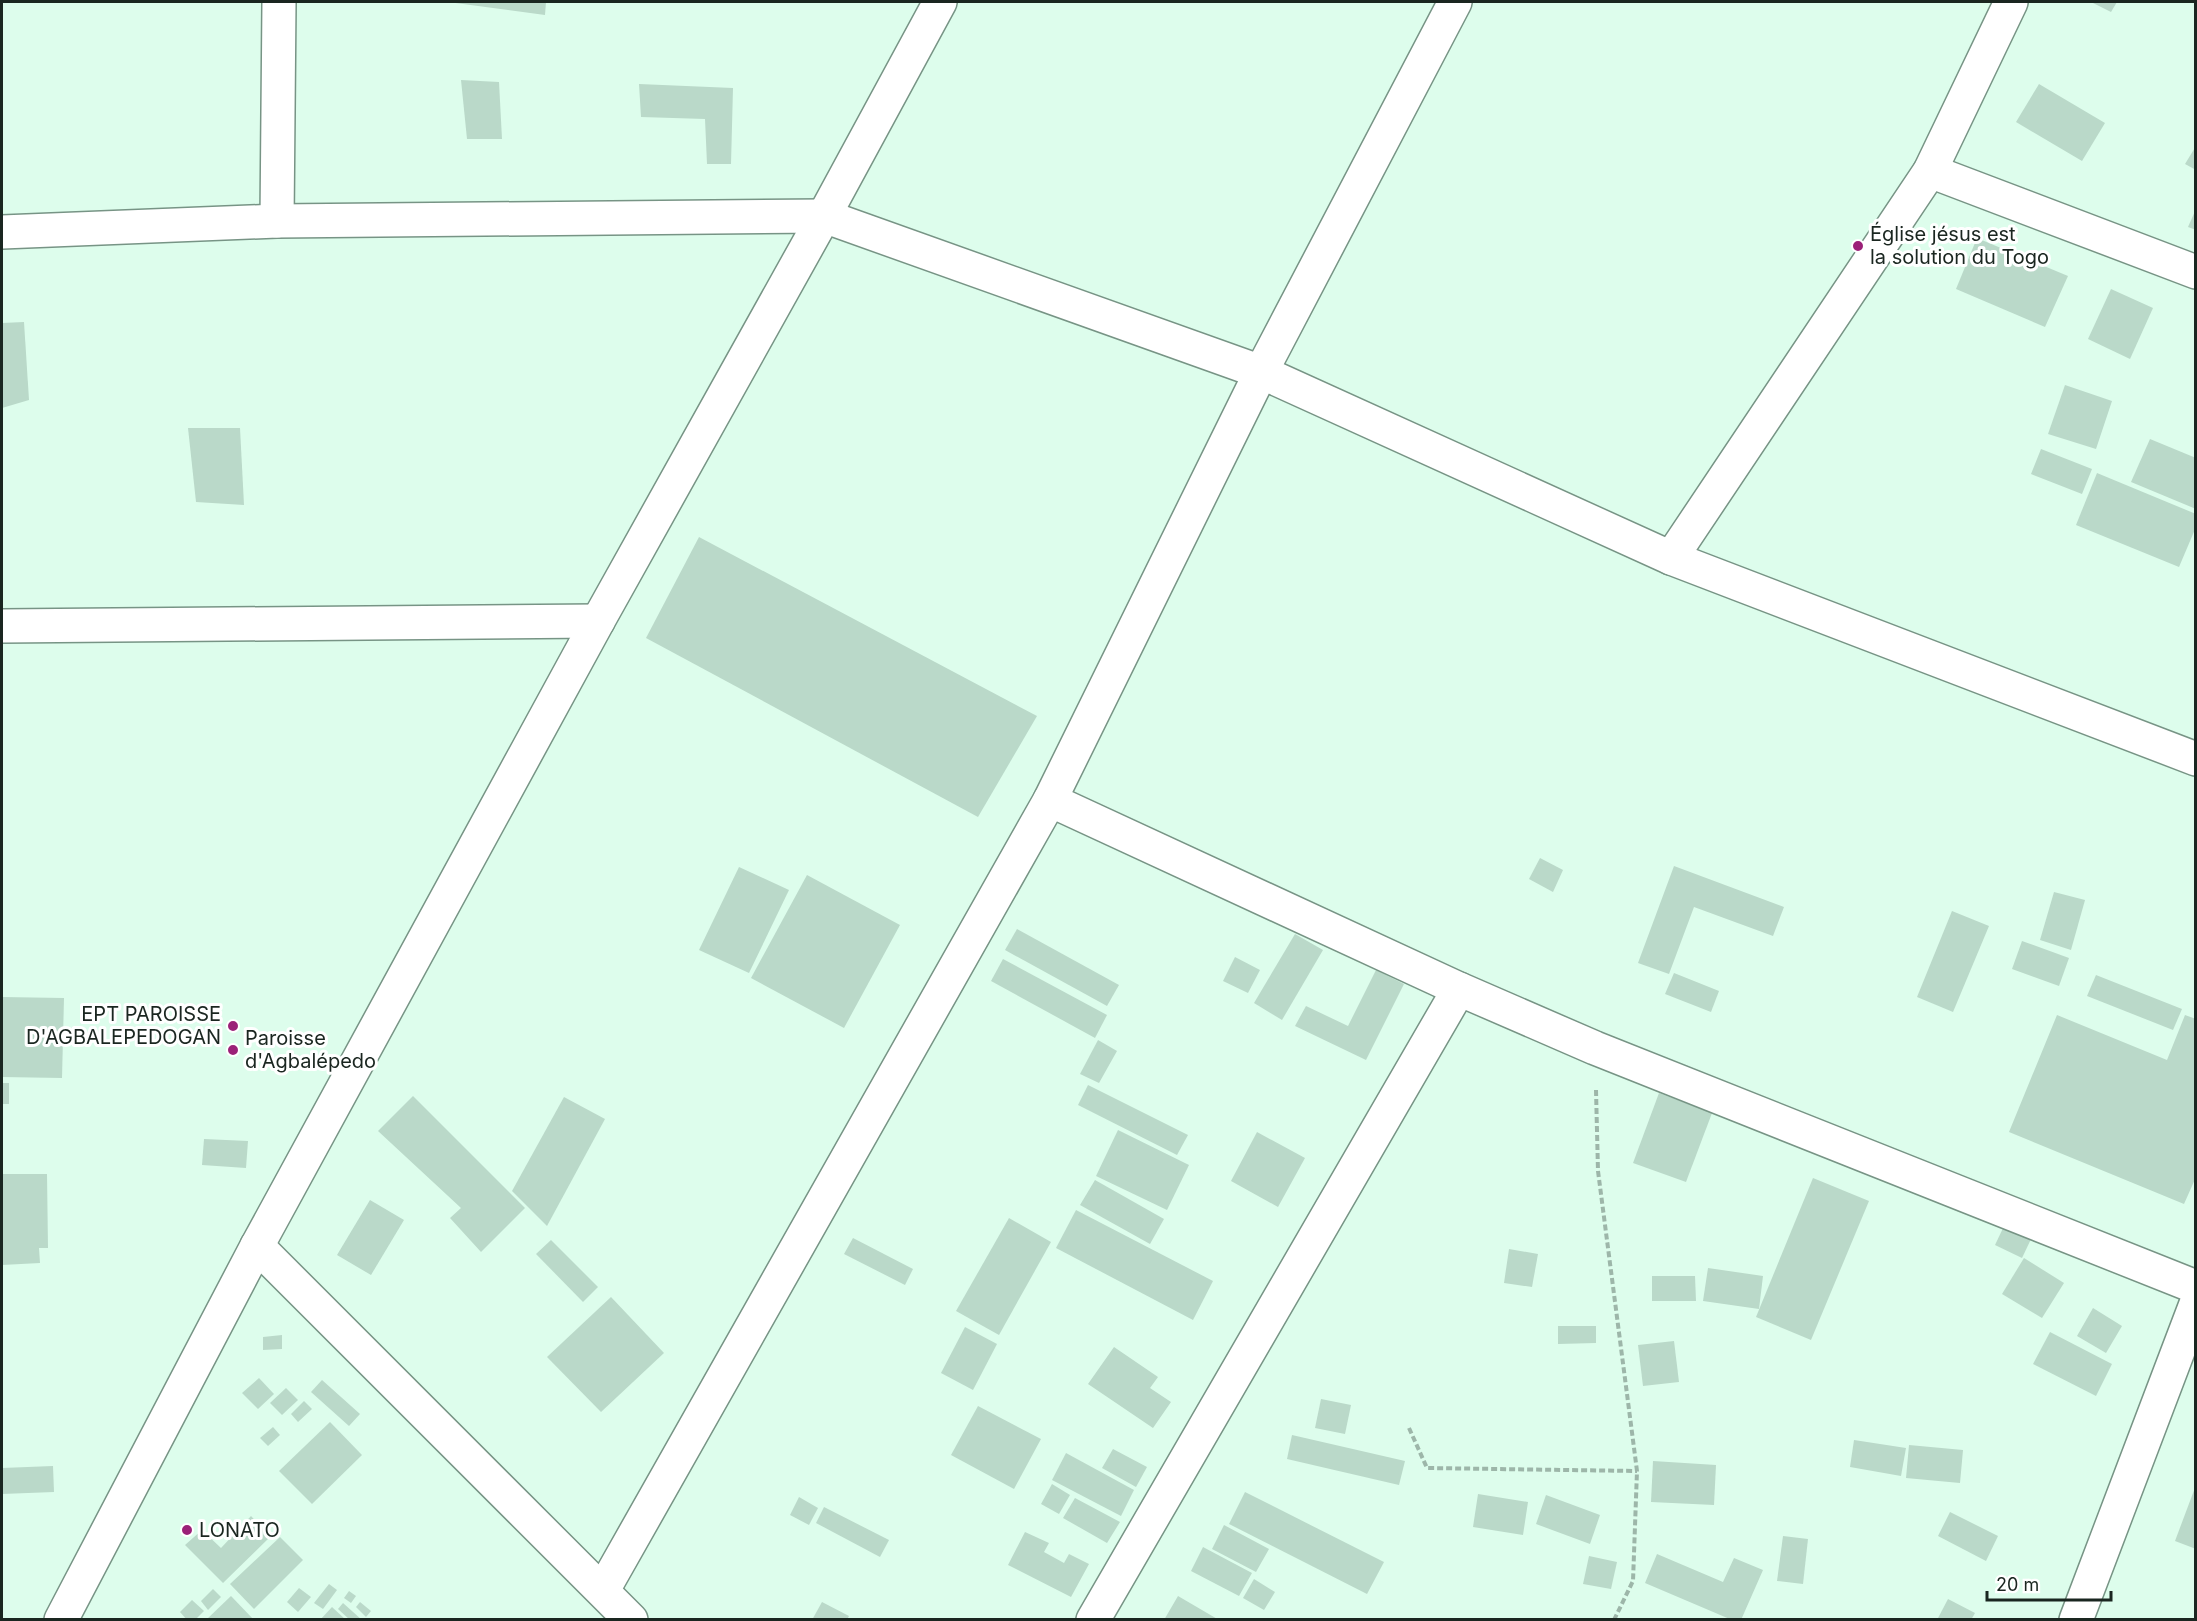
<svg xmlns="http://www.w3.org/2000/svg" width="2197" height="1621" viewBox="0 0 2197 1621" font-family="Inter,sans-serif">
<rect width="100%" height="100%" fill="#ddfdec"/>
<!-- building -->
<g fill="#bad9c9">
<path d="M448,2H546L545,15Z"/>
<path d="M2091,2H2117L2111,12Z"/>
<path d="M461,80L499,82L502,139H467Z"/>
<path d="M639,84L733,88L731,164H707L705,119L641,117Z"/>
<path d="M2039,84L2105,123L2082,161L2016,122Z"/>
<path d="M2196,146V170L2185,164Z"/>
<path d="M2196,209V230L2188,227Z"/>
<path d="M1977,238L2068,276L2045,327L1956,289Z"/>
<path d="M2111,289L2153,308L2130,359L2088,339Z"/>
<path d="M24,322L29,400L2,408V323Z"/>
<path d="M2065,385L2112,401L2096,449L2048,434Z"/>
<path d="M188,428H240L244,505L196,502Z"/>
<path d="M2150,439L2196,458V509L2131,482Z"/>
<path d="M2041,449L2092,469L2082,494L2031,474Z"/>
<path d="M2097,473L2196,514V527L2179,567L2076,525Z"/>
<path d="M699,537L1037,716L978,817L646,638Z"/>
<path d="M1540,858L1563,870L1553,892L1529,879Z"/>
<path d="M1674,866L1784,907L1773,936L1694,907L1669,974L1638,963Z"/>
<path d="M739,867L789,890L749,973L699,950Z"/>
<path d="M807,875L900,925L844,1028L751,978Z"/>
<path d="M2054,892L2085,900L2071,950L2040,940Z"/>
<path d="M1952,911L1989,926L1953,1012L1917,997Z"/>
<path d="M1017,929L1119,985L1107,1006L1005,950Z"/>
<path d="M1295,934L1323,950L1282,1020L1254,1003Z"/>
<path d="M2022,941L2069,958L2059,986L2012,969Z"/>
<path d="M1235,957L1260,970L1248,993L1223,981Z"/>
<path d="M1003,959L1107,1015L1095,1038L991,981Z"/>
<path d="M1376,970L1404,984L1366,1060L1295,1026L1306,1006L1348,1026Z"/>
<path d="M1674,973L1719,991L1711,1012L1665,994Z"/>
<path d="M2096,975L2182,1009L2173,1030L2087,996Z"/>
<path d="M2,997L64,998L62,1078L2,1077Z"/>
<path d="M2057,1015L2167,1060L2185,1015L2196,1019V1177L2184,1204L2009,1132Z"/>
<path d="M1098,1040L1117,1051L1099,1083L1080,1074Z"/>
<rect x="2" y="1083" width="7" height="21"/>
<path d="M1088,1085L1188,1135L1177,1155L1078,1105Z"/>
<path d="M1659,1093L1712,1113L1686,1182L1633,1163Z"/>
<path d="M413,1096L525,1208L481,1252L450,1218L461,1208L378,1131Z"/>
<path d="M564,1097L605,1119L547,1226L512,1191Z"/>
<path d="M1118,1130L1189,1165L1167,1210L1096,1176Z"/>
<path d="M1257,1132L1305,1158L1278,1207L1231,1181Z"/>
<path d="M204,1139L248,1141L246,1168L202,1165Z"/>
<path d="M2,1174H47L48,1248H39L40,1263L2,1265Z"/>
<path d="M1813,1178L1869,1201L1811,1340L1756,1317Z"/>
<path d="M1095,1180L1164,1219L1150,1244L1080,1205Z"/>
<path d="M370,1200L404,1220L371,1275L337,1255Z"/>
<path d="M1076,1210L1213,1281L1193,1320L1056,1248Z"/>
<path d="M1009,1218L1051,1242L999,1335L956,1311Z"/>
<path d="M2005,1224L2032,1237L2022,1258L1995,1245Z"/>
<path d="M853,1238L913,1269L905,1285L844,1254Z"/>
<path d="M551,1240L598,1287L583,1302L536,1254Z"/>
<path d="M1509,1249L1538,1254L1532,1287L1504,1283Z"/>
<path d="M2024,1258L2064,1283L2042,1318L2002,1294Z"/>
<path d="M1708,1268L1763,1276L1759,1309L1703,1301Z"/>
<path d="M1652,1276H1695L1696,1301H1652Z"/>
<path d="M611,1297L664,1353L601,1412L547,1357Z"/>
<path d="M2093,1308L2122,1326L2106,1353L2077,1336Z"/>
<path d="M1558,1326H1596V1343L1558,1344Z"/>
<path d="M965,1327L997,1344L973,1390L941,1373Z"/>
<path d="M2050,1332L2112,1364L2096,1396L2033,1364Z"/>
<path d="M282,1335V1349L263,1350V1337Z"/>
<path d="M1674,1341L1679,1382L1643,1386L1638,1345Z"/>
<path d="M1114,1347L1158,1377L1150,1388L1171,1402L1153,1428L1088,1384Z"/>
<path d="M259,1378L274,1394L258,1409L242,1393Z"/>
<path d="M322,1380L360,1414L349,1426L311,1392Z"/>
<path d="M286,1388L298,1400L282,1415L270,1403Z"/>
<path d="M1321,1399L1351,1405L1345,1434L1315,1428Z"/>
<path d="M304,1401L312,1409L298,1422L291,1414Z"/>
<path d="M978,1406L1041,1439L1014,1489L951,1455Z"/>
<path d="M330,1422L362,1455L312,1504L279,1471Z"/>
<path d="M273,1427L280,1435L268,1446L260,1438Z"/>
<path d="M1292,1435L1405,1461L1399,1485L1287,1459Z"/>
<path d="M1854,1440L1906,1448L1901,1476L1850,1467Z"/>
<path d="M1909,1445L1963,1450L1960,1483L1906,1478Z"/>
<path d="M1113,1449L1147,1467L1136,1487L1102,1468Z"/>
<path d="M1066,1453L1134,1490L1121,1516L1052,1480Z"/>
<path d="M1653,1461L1716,1465L1714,1505L1651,1502Z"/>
<path d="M53,1466L54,1492L2,1494V1468Z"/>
<path d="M1052,1484L1070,1495L1059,1514L1041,1504Z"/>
<path d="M2196,1485V1549L2175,1541Z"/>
<path d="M1245,1492L1384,1562L1367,1594L1229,1524Z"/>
<path d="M1478,1494L1528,1502L1523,1535L1473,1527Z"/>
<path d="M1546,1495L1600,1515L1590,1544L1536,1524Z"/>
<path d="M799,1497L818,1508L809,1525L790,1515Z"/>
<path d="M1075,1498L1120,1522L1107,1543L1063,1518Z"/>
<path d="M824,1507L889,1540L880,1557L816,1523Z"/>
<path d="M1950,1512L1998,1536L1986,1561L1938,1536Z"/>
<path d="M251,1516L270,1537L223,1583L185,1545L202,1530L221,1548Z"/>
<path d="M1224,1525L1269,1549L1256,1572L1212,1549Z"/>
<path d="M1025,1532L1049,1543L1044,1552L1064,1563L1069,1554L1089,1564L1071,1597L1008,1565Z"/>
<path d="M1783,1536L1808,1539L1803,1584L1777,1581Z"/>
<path d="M280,1537L303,1560L254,1609L230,1584Z"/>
<path d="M1203,1547L1252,1573L1239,1596L1191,1571Z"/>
<path d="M1657,1554L1723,1582L1734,1558L1763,1570L1741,1620H1732L1645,1583Z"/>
<path d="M1589,1556L1617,1562L1611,1589L1583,1584Z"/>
<path d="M1254,1579L1275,1592L1264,1610L1243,1598Z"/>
<path d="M329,1584L337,1590L323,1609L314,1603Z"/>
<path d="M299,1588L311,1597L298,1612L287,1602Z"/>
<path d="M213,1589L221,1597L208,1610L201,1601Z"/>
<path d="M349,1591L356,1596L351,1603L344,1598Z"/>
<path d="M231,1596L254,1620H206Z"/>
<path d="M1178,1596L1219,1620H1164Z"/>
<path d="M1948,1599L1975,1613L1971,1620H1937Z"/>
<path d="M192,1600L204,1611L195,1620H187L180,1612Z"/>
<path d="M360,1602L371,1611L366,1617L356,1607Z"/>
<path d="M822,1602L849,1616L847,1620H812Z"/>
<path d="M343,1603L362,1620H350L338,1609Z"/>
<path d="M332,1607L346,1620H320Z"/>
</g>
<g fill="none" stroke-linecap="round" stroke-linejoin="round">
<!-- street casing -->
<g stroke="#779485" stroke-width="36">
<g id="street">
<path d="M1930,171L2196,272"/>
<path d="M277,221L279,2"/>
<path d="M2,232L277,221L824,216L1261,372L1671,558L2196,759"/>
<path d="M1671,558L1930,171L2011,2"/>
<path d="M2,626L598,621"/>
<path d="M1050,800L1459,989L1595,1048L2196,1287"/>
<path d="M257,1246L631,1620"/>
<path d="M603,1590L1050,800L1261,372L1455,2"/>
<path d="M61,1620L257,1246L598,621L824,216L940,2"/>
<path d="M1093,1620L1459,989"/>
<path d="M2076,1620L2196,1304"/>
</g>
</g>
<!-- path -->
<g stroke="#9db6a9" stroke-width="4" stroke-dasharray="6 3" stroke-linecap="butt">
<path d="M1596,1090L1598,1171L1637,1471L1633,1581L1614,1620"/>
<path d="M1409,1428L1427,1468L1637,1471"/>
</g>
<!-- street -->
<use href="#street" stroke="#fff" stroke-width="33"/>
</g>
<!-- markers -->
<g fill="#9b2078" stroke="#fff" stroke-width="2">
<circle cx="1858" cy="246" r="6"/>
<circle cx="233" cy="1026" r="6"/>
<circle cx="233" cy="1050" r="6"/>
<circle cx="187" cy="1530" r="6"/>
</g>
<g text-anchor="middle" stroke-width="6" stroke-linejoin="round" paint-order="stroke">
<!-- poi labels -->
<g font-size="20" fill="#1a2620" stroke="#fff" text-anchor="start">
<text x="1870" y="241">Église jésus est<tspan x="1870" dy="23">la solution du Togo</tspan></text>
<text x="221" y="1021" text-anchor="end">EPT PAROISSE<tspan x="221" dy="23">D'AGBALEPEDOGAN</tspan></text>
<text x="245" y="1045">Paroisse<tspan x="245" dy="23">d'Agbalépedo</tspan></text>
<text x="199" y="1537">LONATO</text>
</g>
</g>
<!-- border -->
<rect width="2197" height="1621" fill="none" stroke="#1a2620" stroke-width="6"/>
<!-- scale -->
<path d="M1987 1591v9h124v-9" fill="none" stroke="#1a2620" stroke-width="3"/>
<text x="1996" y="1591" font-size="18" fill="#1a2620" stroke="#ffffff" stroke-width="4.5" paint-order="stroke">20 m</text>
</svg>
